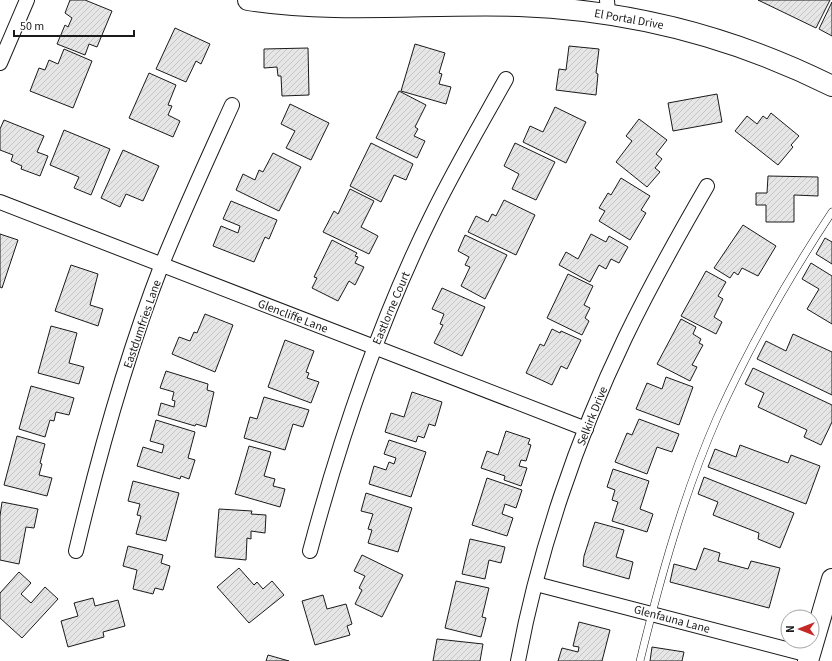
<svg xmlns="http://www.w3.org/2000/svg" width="832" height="661" viewBox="0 0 832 661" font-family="'Source Sans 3',sans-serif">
<defs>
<pattern id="building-hatch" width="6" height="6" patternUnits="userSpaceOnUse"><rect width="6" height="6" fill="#e6e6e6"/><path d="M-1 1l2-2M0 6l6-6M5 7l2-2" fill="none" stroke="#c5c5c5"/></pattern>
</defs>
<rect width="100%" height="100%" fill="#fff"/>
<!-- building -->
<g fill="url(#building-hatch)" stroke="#1a1a1a">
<path d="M70,0H85L112,11L97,47L89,44L85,55L57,44L65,25L68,27L72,18L65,13Z"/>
<path d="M758,0H830L816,28Z"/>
<path d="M832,2V36L819,29Z"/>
<path d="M175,28L210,44L201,64L196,61L186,82L156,69Z"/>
<path d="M415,44L445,53L439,73L442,74L439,84L451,87L446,104L401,91Z"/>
<path d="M569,46L599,49L596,73L598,74L596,95L556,90L559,69L566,70Z"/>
<path d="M308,48L309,95L282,96L281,76H278L277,67L264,68V49Z"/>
<path d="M64,49L92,61L73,108L30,91L39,68L45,70L49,60L58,64Z"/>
<path d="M149,73L176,85L168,105L172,106L168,115L180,121L173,137L129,118Z"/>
<path d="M399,91L426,105L415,127L418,129L414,136L425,141L417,158L376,138Z"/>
<path d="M717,94L722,122L673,131L668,103Z"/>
<path d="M290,104L329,123L311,160L286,148L295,131L281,124Z"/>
<path d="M555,107L586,122L566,163L523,142L530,126L543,132Z"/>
<path d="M771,113L799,136L791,145L793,147L778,165L735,131L747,116L757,124L763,116L767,119Z"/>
<path d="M639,119L667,140L656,154L662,159L655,168L660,172L647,187L616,162L632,141L626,136Z"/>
<path d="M4,120L44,136L37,152L48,156L40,176L21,169L22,166L11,161L13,155L0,150V129Z"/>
<path d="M64,130L110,149L91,195L74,188L79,177L50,165Z"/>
<path d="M371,143L413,164L406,180L394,175L381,202L350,186Z"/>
<path d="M515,143L555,162L536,200L512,189L519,174L504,166Z"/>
<path d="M123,150L159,166L143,201L126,194L120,207L101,198Z"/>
<path d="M273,153L301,167L279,211L236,190L243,174L255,180L259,170L263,172Z"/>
<path d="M768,176L818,177V196L794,195V222H766V205H756V193H767Z"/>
<path d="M621,178L650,196L641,210L646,213L630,240L599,221L605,211L599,208L608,193L611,195Z"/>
<path d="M350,189L374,201L361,227L378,236L369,254L323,232L334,211L338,214Z"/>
<path d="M504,200L535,215L516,255L468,232L476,216L488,222L492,214L496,216Z"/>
<path d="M231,201L277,220L269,239L265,237L254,262L213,246L221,226L238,233L240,226L223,219Z"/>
<path d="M743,225L776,246L758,276L742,268L738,275L734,272L730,278L714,268Z"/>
<path d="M0,234L18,240L2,288L0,287Z"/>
<path d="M591,234L606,242L609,236L628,247L619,263L611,259L606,269L599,265L590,282L559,265L566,252L578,259Z"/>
<path d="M465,235L507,255L485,299L461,286L470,267L465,265L469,257L458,251Z"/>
<path d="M825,238L832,242V264L816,254Z"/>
<path d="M332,240L357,253L355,256L358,257L355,263L364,267L355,285L349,281L338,301L312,288L317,278L314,277Z"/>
<path d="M811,263L832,276V324L807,309L819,289L802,279Z"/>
<path d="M71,265L98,274L90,305L103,309L98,326L55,311Z"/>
<path d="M706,271L726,282L718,296L723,299L714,317L722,322L716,334L681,316Z"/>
<path d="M568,274L593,286L584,305L590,308L585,318L589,321L582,335L547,318Z"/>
<path d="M442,288L485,307L462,356L434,343L443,325L440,324L444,314L432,309Z"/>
<path d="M205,314L233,325L215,372L172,354L179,337L190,341L194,332L197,333Z"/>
<path d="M681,319L696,327L693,334L701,339L699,343L703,345L692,365L697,367L690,381L657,364Z"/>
<path d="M51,326L77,333L69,363L84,367L79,384L38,373Z"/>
<path d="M552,329L560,333L561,331L581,340L567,369L561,366L552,385L526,373L540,344L544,346Z"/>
<path d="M793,334L832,352V395L757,359L766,341L786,351Z"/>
<path d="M285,340L314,351L306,372L309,373L307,378L319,382L311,403L268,387Z"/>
<path d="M753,368L832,405V422L821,445L804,437L807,430L758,407L764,393L745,384Z"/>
<path d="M166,371L208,384L207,390L214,392L206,427L196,424L195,426L158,415L161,403L174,407L175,401L172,400L174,392L160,388Z"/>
<path d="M666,377L693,387L679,425L636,409L647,383L662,389Z"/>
<path d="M31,386L74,398L69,415L56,412L54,421L50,420L45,437L19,429Z"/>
<path d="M412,392L442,402L435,426L429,424L424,438L418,436L416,442L385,432L391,413L404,417Z"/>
<path d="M264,397L309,410L303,427L293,424L285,450L244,438L250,417L257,419Z"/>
<path d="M639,419L679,434L672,452L657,447L647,474L615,462L627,433L632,435Z"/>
<path d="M156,420L195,432L188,458L195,460L189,479L181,476L180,479L137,466L143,447L162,453L164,445L150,441Z"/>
<path d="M506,431L530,439L528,444L531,445L526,461L521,460L519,466L527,468L521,486L504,480L505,476L481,468L487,451L498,455Z"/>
<path d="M17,436L45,444L40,463L42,464L39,475L52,478L47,496L4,485Z"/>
<path d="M389,440L426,452L411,497L369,484L374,466L386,470L389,462L394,464L396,458L384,454Z"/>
<path d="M740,445L788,463L791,455L820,466L806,504L708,467L715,449L736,457Z"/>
<path d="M249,446L271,452L264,476L275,479L273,486L285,489L280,507L235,494Z"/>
<path d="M613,469L649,481L640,509L653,514L647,532L612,521L618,502L612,500L615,490L607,487Z"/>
<path d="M704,477L794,513L780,548L758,539L759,533L713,515L718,502L698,494Z"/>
<path d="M487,478L522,490L516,508L505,504L502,514L513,518L507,536L472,525Z"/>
<path d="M133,481L179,493L166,541L136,534L141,516L137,515L140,504L128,501Z"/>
<path d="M366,493L412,508L398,552L368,543L372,530L368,529L373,514L361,511Z"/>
<path d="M2,502L38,509L34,528L26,527L19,564L0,560V516Z"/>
<path d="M219,509L252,511L251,514L266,515L265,533L251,531V539L247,538L246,560L215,557Z"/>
<path d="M595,522L624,530L616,557L633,562L629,579L583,566L584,556Z"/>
<path d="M470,539L505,547L501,563L489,560L485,579L462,574Z"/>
<path d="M128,546L163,555L161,563L170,566L163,590L155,588L153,594L133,589L137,570L123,566Z"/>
<path d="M704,548L720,553L718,561L748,569L751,561L780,568L769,608L670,582L674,564L696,570Z"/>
<path d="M362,555L403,575L382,617L355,604L362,590L359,588L365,576L354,571Z"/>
<path d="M239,568L254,585L257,582L263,589L272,581L284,595L249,623L217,587Z"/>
<path d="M19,572L31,583L21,594L31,603L45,587L58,599L22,638L0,618V593Z"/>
<path d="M456,581L489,588L482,617L486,618L481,637L445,628Z"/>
<path d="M323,595L327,609L346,604L352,624L347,626L350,635L315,645L302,601Z"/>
<path d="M93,598L95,606L118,600L125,626L103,632L104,637L68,647L61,621L78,616L74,603Z"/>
<path d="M579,622L610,630L602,661H558L562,648L578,652L579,647L573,646Z"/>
<path d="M437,639L483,644L480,661H433Z"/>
<path d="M652,647L684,652L682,661H650Z"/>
<path d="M268,655L289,661H266Z"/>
</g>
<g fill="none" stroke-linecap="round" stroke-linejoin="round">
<!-- lane casing -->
<g stroke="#1a1a1a" stroke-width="8">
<path id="lane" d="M640,661C660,579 683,496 717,418C749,347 789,277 832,212"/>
</g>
<!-- street casing -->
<g stroke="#1a1a1a" stroke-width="16">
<g id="street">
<path d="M607,0L608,14"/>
<path d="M0,63L27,0"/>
<path d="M0,202L586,429"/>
<path d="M76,551C99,454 126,357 162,264C184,210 208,158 232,105"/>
<path d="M310,551C341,435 379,322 432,215C455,168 481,124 506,79"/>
<path d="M536,584L809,655"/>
<path d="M518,661C538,552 577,438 625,338C650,286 678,236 707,186"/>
</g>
</g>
<!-- secondary casing -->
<g stroke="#1a1a1a" stroke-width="22">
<g id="secondary">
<path d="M248,0C337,14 429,3 519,6C629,10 734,37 832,86"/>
<path d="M808,661L832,579"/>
</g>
</g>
<!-- lane -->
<use href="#lane" stroke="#fff" stroke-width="7"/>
<!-- street -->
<use href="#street" stroke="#fff" stroke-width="14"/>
<!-- secondary -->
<use href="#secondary" stroke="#fff" stroke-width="20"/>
</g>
<g text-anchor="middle" stroke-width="3" stroke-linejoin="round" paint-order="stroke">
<!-- street labels -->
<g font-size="12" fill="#1a1a1a" stroke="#fff">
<text transform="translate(629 19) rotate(10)" y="4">El Portal Drive</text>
<text transform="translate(391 308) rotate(-67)" y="4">Eastlorne Court</text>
<text transform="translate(293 316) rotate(21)" y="4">Glencliffe Lane</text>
<text transform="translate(142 324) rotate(-71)" y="4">Eastdumfries Lane</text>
<text transform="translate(592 416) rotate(-68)" y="4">Selkirk Drive</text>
<text transform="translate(672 619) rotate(15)" y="4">Glenfauna Lane</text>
</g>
</g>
<!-- north arrow -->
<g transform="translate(800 629) rotate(270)"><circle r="19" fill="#ffffff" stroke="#a3a3a3"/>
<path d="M0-3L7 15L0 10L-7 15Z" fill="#c62828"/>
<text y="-6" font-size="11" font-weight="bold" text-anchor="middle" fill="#1a1a1a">N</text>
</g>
<!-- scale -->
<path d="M14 30v6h120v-6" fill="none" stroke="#1a1a1a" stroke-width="2"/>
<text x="20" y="30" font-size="12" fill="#1a1a1a" stroke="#ffffff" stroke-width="3" paint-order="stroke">50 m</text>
</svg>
